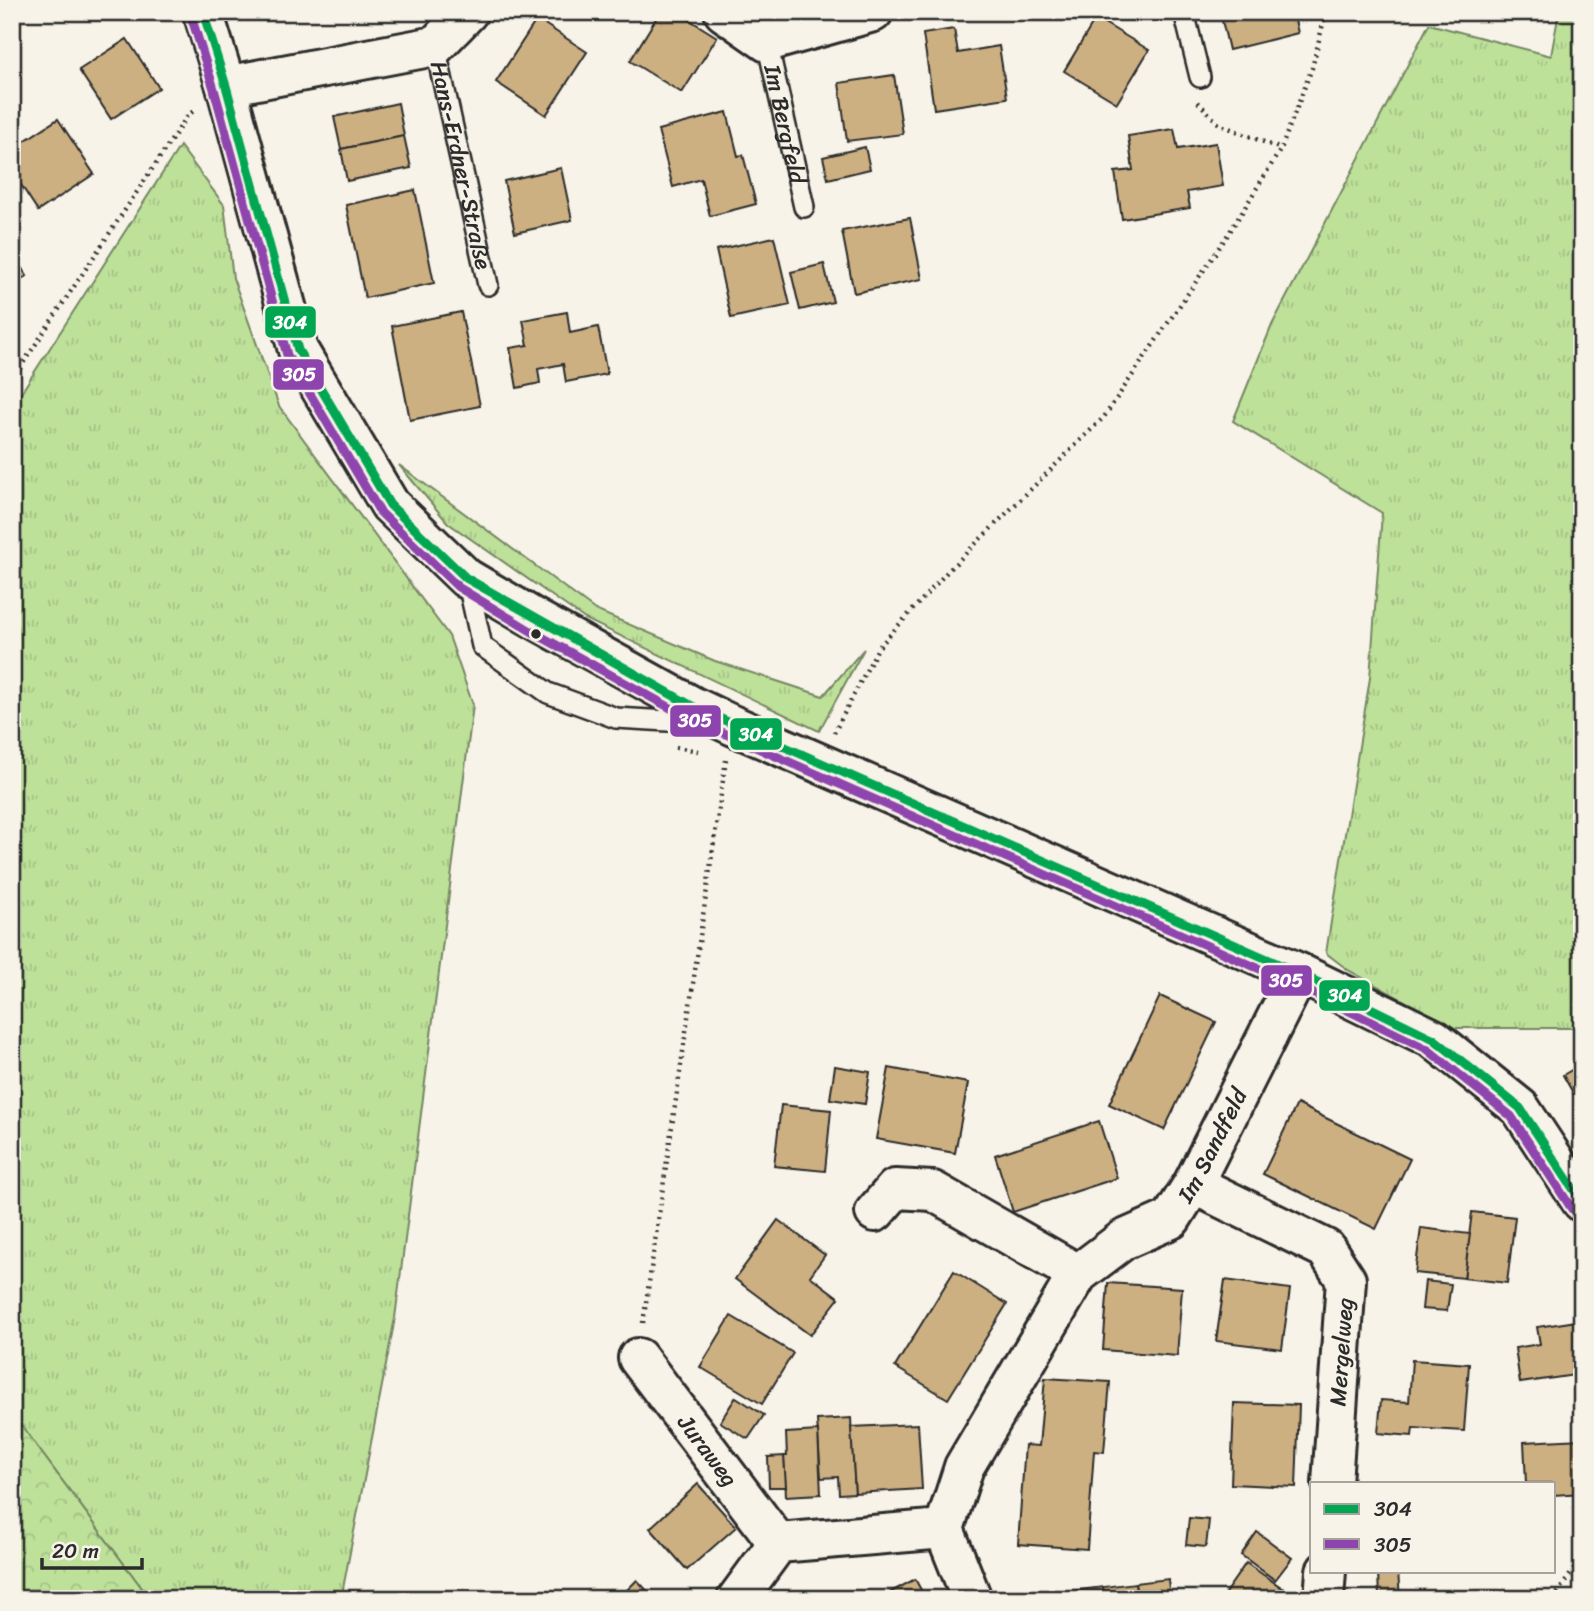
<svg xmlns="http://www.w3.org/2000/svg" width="1594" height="1611" viewBox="0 0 1594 1611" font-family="Sriracha,sans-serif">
<defs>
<pattern id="grass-tufts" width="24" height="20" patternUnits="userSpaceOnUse" patternTransform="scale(1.75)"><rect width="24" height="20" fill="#bee19a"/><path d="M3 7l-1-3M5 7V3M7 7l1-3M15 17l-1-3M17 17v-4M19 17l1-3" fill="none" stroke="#a3c185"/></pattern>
<pattern id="forest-crowns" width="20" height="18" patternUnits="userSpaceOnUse" patternTransform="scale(1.75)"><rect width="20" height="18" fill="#bee19a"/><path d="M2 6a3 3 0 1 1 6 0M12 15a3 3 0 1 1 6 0" fill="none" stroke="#a3c185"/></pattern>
</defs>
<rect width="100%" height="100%" fill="#f7f3e8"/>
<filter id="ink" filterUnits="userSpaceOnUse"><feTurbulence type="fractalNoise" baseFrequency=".0143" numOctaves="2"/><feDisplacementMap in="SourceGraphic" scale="14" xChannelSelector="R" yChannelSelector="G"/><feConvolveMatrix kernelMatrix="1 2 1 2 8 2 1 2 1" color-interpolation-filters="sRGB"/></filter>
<g filter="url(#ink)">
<!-- grass -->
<g fill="url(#grass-tufts)" stroke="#748662" stroke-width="2">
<path d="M1559,12H1582V1028H1454L1348,970L1326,953L1370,678L1382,513L1233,421L1272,325L1429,24L1551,56Z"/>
<path d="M180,146L224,205L233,278L279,406L449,636L473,705L395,1318L341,1599H150L21,1425L12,1431V407Z"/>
<path d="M399,465L595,610L715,661L823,696L864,649L819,731L585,619L448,523Z"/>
</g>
<!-- forest -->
<path fill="url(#forest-crowns)" stroke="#748662" stroke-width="2" d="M21,1425L150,1599H12V1431Z"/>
<!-- building -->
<g fill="#cdb082" stroke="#2b2b2b" stroke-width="2">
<path d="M660,12H677L717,37L682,93L630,61Z"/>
<path d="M1220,12H1293L1298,33L1229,50Z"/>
<path d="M1096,18L1149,50L1117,103L1064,71Z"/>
<path d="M537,19L587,52L546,115L496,82Z"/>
<path d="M954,29L958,53L999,46L1007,98L934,109L923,34Z"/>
<path d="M127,39L159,88L111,119L79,70Z"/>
<path d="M894,75L903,134L847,141L839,83Z"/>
<path d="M398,103L404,136L341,149L334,117Z"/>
<path d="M727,112L738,156L743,155L756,204L710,216L701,179L673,187L658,130Z"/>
<path d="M58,119L94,174L38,211L12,171V149Z"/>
<path d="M1174,129L1178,149L1216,143L1223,186L1187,192L1190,208L1122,219L1115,172L1133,170L1128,136Z"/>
<path d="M404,136L411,168L347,181L341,149Z"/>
<path d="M865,147L870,169L828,179L823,157Z"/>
<path d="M561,168L572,220L515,233L504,181Z"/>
<path d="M415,190L434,283L365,298L346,205Z"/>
<path d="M910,218L922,279L854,293L842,231Z"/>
<path d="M774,237L790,305L731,318L716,250Z"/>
<path d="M12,253L27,276L12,285Z"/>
<path d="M824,264L833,302L800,310L791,272Z"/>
<path d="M461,312L480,406L410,420L392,326Z"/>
<path d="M567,312L570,333L598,327L607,374L566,382L563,364L538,369L540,383L517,388L510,348L528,345L523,320Z"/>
<path d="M1160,996L1216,1022L1164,1130L1109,1104Z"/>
<path d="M1582,1064V1109L1563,1075Z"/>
<path d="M835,1066L870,1072L865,1104L830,1099Z"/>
<path d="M889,1068L968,1083L955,1153L876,1139Z"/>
<path d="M1297,1104L1410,1159L1376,1229L1263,1174Z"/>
<path d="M781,1105L831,1110L825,1171L774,1166Z"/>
<path d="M1099,1121L1117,1178L1013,1212L995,1155Z"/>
<path d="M1472,1212L1515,1217L1507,1283L1464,1278Z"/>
<path d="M778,1220L825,1255L810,1276L839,1298L810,1335L735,1279Z"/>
<path d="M1421,1228L1470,1234L1464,1278L1415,1273Z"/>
<path d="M954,1271L1007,1304L948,1399L895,1367Z"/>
<path d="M1225,1280L1290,1289L1282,1349L1216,1341Z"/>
<path d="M1425,1281L1451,1284L1447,1311L1422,1309Z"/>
<path d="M1108,1283L1182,1288L1177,1356L1103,1350Z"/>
<path d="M731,1316L793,1353L762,1404L700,1367Z"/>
<path d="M1577,1321L1582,1374L1520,1383L1515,1348L1540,1344L1537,1327Z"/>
<path d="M1412,1360L1469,1364L1464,1431L1413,1428L1412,1436L1378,1433L1381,1400L1409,1402Z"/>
<path d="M1045,1378L1110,1382L1104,1452L1094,1451L1087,1549L1018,1544L1025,1445L1039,1446Z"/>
<path d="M736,1397L764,1415L748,1439L720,1422Z"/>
<path d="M1234,1403L1299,1405L1296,1487L1231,1484Z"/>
<path d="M851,1418L855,1493L839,1494L838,1477L821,1478L817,1420Z"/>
<path d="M918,1424L922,1489L855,1493L851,1427Z"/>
<path d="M818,1431L821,1494L786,1496L784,1456H787L786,1433Z"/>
<path d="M1582,1439V1493L1554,1495V1483H1526L1524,1442Z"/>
<path d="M784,1456L786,1487H769L768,1457Z"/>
<path d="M698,1484L736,1527L687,1570L650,1528Z"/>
<path d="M1189,1518L1209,1520L1206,1547L1186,1545Z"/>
<path d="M1257,1532L1292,1558L1275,1580L1241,1555Z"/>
<path d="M1246,1563L1294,1596L1293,1599H1221Z"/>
<path d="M1378,1571H1398L1400,1599H1379Z"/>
<path d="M915,1579L926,1599H878Z"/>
<path d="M1168,1579L1170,1599H1137L1135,1583Z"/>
<path d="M637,1580L655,1599H618Z"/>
<path d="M1135,1583L1137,1599H1104L1103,1587Z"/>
<path d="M1103,1587L1104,1599H1071L1070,1591Z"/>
<path d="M1070,1591L1071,1599H1038V1595Z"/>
</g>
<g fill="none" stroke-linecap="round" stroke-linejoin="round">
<!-- service casing -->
<g stroke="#2b2b2b" stroke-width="24">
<g id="service">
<path d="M1184,12L1200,77"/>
<path id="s1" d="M767,42L804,207"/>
<path id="s2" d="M435,46L488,285"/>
<path d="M467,579L482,646L548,693L616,718L668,721L692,706"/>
</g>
</g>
<!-- minor casing -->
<g stroke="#2b2b2b" stroke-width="44">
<g id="minor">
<path d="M203,12L226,86L298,350L390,505L466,578L537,620L692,706L732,725L1299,973L1434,1039L1520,1108L1582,1202"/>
<path d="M724,12L767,42L873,12"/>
<path d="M226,86L435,46L468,12"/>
<path d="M1193,1184L1326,1249L1346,1280L1332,1483"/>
<path d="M875,1212L895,1189L933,1191L1078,1274"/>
<path id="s3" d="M638,1358L778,1543"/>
<path d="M737,1599L778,1543L944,1529"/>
<path id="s4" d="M972,1599L944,1529L964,1467L1078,1274L1123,1240L1171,1219L1193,1184L1299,973"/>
<path d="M1324,1599L1326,1571"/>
</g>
</g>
<!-- path -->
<g stroke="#2b2b2b" stroke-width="4.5" stroke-dasharray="2 5" stroke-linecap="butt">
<path d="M1198,102L1219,124L1281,149"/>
<path d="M12,380L188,115L195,110"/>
<path d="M834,733L878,648L947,572L1104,417L1229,233L1281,149L1312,68L1326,12"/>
<path d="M676,747L698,751"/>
<path d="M643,1323L726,760"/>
<path d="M1553,1599L1582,1558"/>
</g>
<!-- service -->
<use href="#service" stroke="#f7f3e8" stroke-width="19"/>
<!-- minor -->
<use href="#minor" stroke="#f7f3e8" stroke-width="38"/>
<!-- bus-1 casing -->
<g stroke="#f7f3e8" stroke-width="14">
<path id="bus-1" d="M203,12L226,86L298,350L390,505L466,578L692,706L1299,973L1434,1039L1520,1108L1582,1202"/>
</g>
<!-- bus-2 casing -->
<g stroke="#f7f3e8" stroke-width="14">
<path id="bus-2" d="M191,16L214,89L287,355L380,512L458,587L531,631L687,717L1294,984L1427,1049L1511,1116L1572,1209"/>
</g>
<!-- bus-1 -->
<use href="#bus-1" stroke="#00a651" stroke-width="9"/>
<!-- bus-2 -->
<use href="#bus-2" stroke="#8e44ad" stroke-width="9"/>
</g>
</g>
<!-- markers -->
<circle fill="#2b2b2b" stroke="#f7f3e8" stroke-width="2.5" cx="536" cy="634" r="6"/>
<g text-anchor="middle" stroke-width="5" stroke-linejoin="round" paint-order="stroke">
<!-- street labels -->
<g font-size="23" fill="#2b2b2b" stroke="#f7f3e8">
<text dy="8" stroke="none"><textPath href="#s1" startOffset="84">Im Bergfeld</textPath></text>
<text dy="8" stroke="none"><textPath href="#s2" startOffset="122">Hans-Erdner-Straße</textPath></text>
<text dy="8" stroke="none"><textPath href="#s4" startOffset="558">Im Sandfeld</textPath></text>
<text transform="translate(1341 1352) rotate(-86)" y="8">Mergelweg</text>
<text dy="8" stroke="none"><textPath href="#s3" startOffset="116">Juraweg</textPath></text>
</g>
</g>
<g stroke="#f7f3e8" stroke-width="2.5">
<rect x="264" y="305" width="53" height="34" rx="7" fill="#00a651"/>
<rect x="272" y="358" width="53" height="33" rx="7" fill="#8e44ad"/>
<rect x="669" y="704" width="53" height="34" rx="7" fill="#8e44ad"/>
<rect x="729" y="717" width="54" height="34" rx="7" fill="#00a651"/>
<rect x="1260" y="964" width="53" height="33" rx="7" fill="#8e44ad"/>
<rect x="1318" y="979" width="53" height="33" rx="7" fill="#00a651"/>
</g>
<g font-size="19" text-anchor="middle" font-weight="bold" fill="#fff">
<text x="290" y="329">304</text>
<text x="299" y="381">305</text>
<text x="695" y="727">305</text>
<text x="756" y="741">304</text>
<text x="1286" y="987">305</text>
<text x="1345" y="1002">304</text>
</g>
<!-- margin -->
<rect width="1594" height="1611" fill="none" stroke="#f7f3e8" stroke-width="42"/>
<rect x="21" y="21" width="1552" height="1569" fill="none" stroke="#2b2b2b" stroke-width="2.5" filter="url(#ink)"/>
<!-- legend -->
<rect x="1310" y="1482" width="245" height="91" fill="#f7f3e8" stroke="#a5a39c" stroke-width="2"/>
<rect x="1324" y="1504" width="35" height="10" fill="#00a651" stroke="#a5a39c" stroke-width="2"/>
<text x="1374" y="1516" font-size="21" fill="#2b2b2b">304</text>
<rect x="1324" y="1539" width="35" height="10" fill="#8e44ad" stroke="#a5a39c" stroke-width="2"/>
<text x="1374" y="1552" font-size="21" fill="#2b2b2b">305</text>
<!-- scale -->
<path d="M42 1558v10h100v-10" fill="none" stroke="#2b2b2b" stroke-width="3.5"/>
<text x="52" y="1558" font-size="21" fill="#2b2b2b" stroke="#f7f3e8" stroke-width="5" paint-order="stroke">20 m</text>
</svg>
